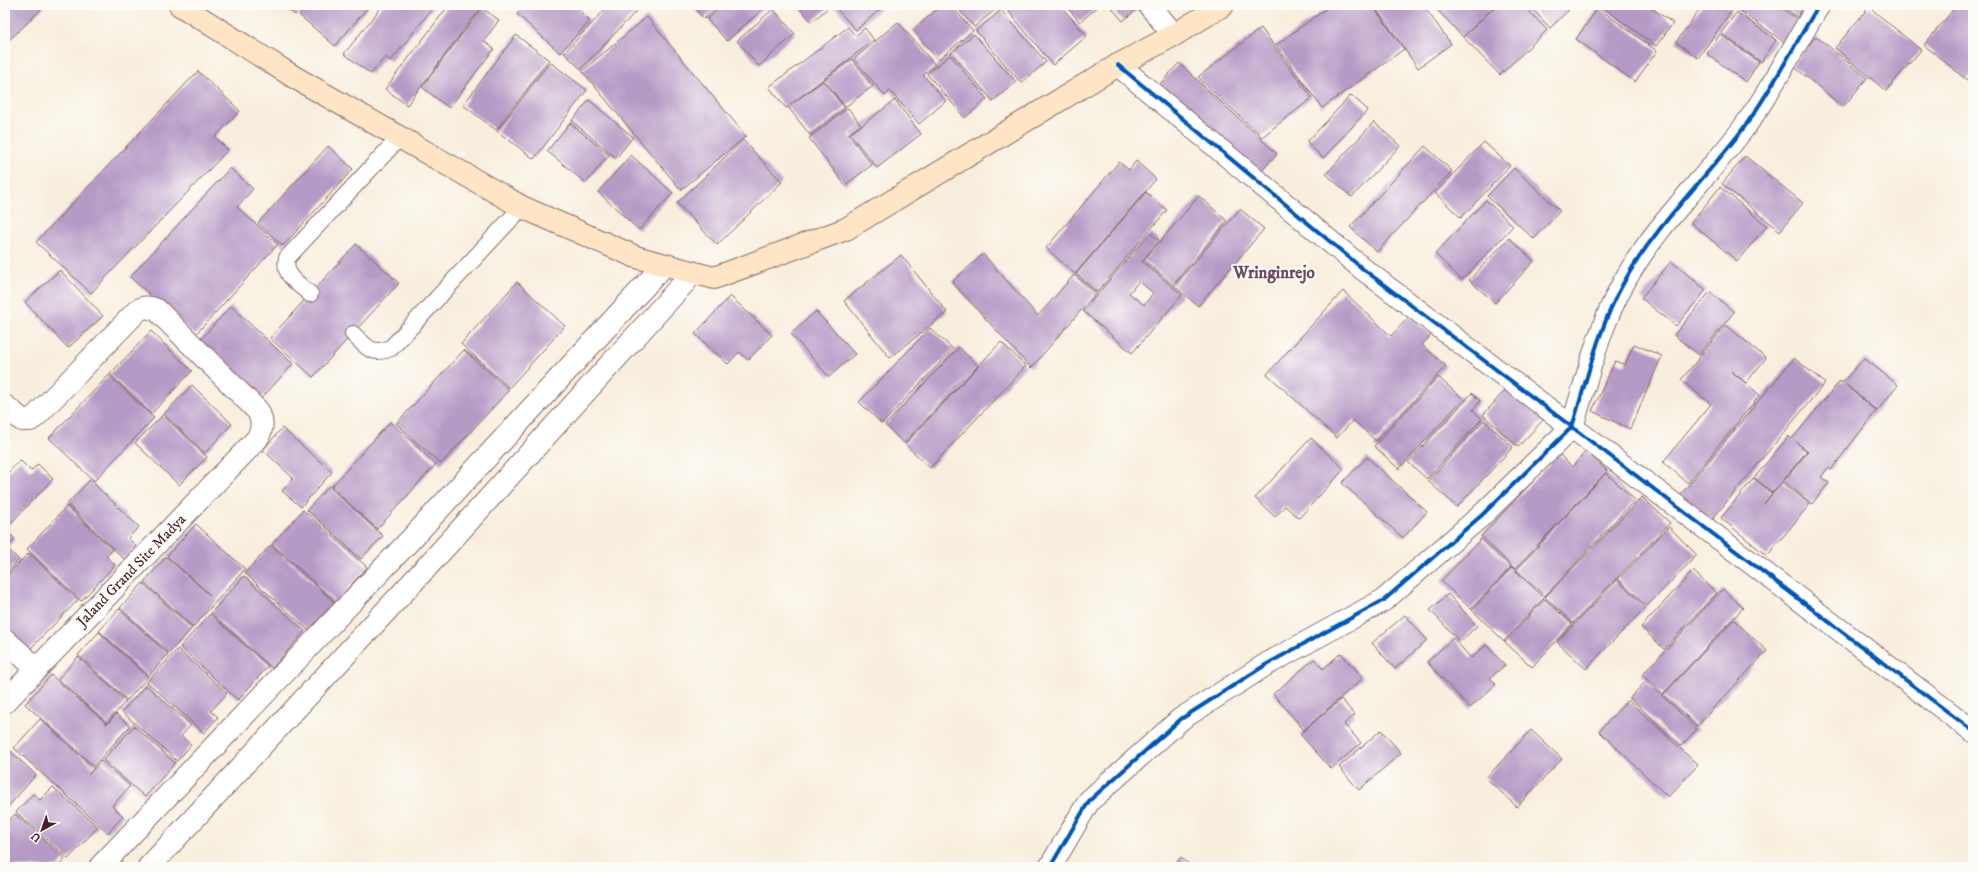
<svg xmlns="http://www.w3.org/2000/svg" width="1978" height="872" viewBox="0 0 1978 872" font-family="'IM FELL DW Pica',serif">
<rect width="100%" height="100%" fill="#fdfcf7"/>
<filter id="ink" filterUnits="userSpaceOnUse"><feTurbulence type="fractalNoise" baseFrequency=".025" numOctaves="2"/><feDisplacementMap in="SourceGraphic" scale="8" xChannelSelector="R" yChannelSelector="G"/><feConvolveMatrix kernelMatrix="1 2 1 2 8 2 1 2 1" color-interpolation-filters="sRGB"/></filter>
<filter id="wash" filterUnits="userSpaceOnUse"><feTurbulence type="fractalNoise" baseFrequency=".012" numOctaves="4" result="noise"/><feDisplacementMap in="SourceGraphic" scale="16" xChannelSelector="R" yChannelSelector="G"/><feGaussianBlur stdDeviation="0.9" result="paint"/><feColorMatrix in="noise" values="0 0 0 0 0 0 0 0 0 0 0 0 0 0 0 0 0 1.4 0 .05"/><feComposite in="paint" operator="in"/></filter>
<g filter="url(#wash)">
<rect width="100%" height="100%" fill="#f8eedd"/>
<g id="blocks">
<!-- building -->
<g fill="#b69ac6" fill-rule="evenodd">
<path d="M5,5H46L5,44Z"/>
<path d="M282,5H304L295,15Z"/>
<path d="M307,5H370L335,46L299,15Z"/>
<path d="M383,5H435L391,61L385,57L371,74L344,54Z"/>
<path d="M449,5H478L481,7L407,105L385,89Z"/>
<path d="M525,5H580L577,8L590,21L560,53L517,14Z"/>
<path d="M609,5H642L581,69L564,53Z"/>
<path d="M692,5H720L704,19Z"/>
<path d="M723,5H767L727,41L707,19Z"/>
<path d="M797,5H831L812,22Z"/>
<path d="M833,5H885L856,30Z"/>
<path d="M942,5H951L973,31L938,60L913,30Z"/>
<path d="M955,5H1001L974,27Z"/>
<path d="M1007,5H1060L1087,36L1053,65L1005,7Z"/>
<path d="M1065,5H1100L1080,22Z"/>
<path d="M1109,5H1142L1123,21Z"/>
<path d="M1331,5H1372L1404,49L1322,108L1276,45Z"/>
<path d="M1373,5H1423L1451,44L1418,68Z"/>
<path d="M1433,5H1496L1463,37Z"/>
<path d="M1497,5H1523L1547,30L1500,75L1463,37Z"/>
<path d="M1529,5H1574L1550,28Z"/>
<path d="M1608,5H1647L1673,23L1656,46L1605,9Z"/>
<path d="M1703,5H1725L1732,10L1698,58L1676,42Z"/>
<path d="M1732,5H1778L1799,21L1784,42Z"/>
<path d="M1781,5H1805L1797,17Z"/>
<path d="M1957,5H1970L1973,8V73L1967,80L1924,45Z"/>
<path d="M1869,7L1921,50L1886,91L1835,48Z"/>
<path d="M482,8L499,20L484,41L494,49L449,108L422,87Z"/>
<path d="M1598,8L1657,51L1635,82L1576,39Z"/>
<path d="M773,9L795,34L759,66L737,41Z"/>
<path d="M1001,10L1046,62L1021,83L976,31Z"/>
<path d="M1737,12L1776,40L1761,62L1721,33Z"/>
<path d="M647,17L746,136L681,190L582,71Z"/>
<path d="M898,22L935,65L923,75L946,101L919,124L890,91L885,96L854,59Z"/>
<path d="M848,27L855,36L865,28L874,40L790,105L823,81L845,108L810,135L788,107L786,108L769,87Z"/>
<path d="M1261,28L1312,98L1262,137L1198,77Z"/>
<path d="M974,34L1016,82L993,101L951,53Z"/>
<path d="M1720,34L1759,62L1746,82L1707,54Z"/>
<path d="M516,35L549,60L496,130L463,105Z"/>
<path d="M1816,36L1867,78L1843,107L1792,65Z"/>
<path d="M950,55L987,99L965,118L927,74Z"/>
<path d="M852,59L873,86L845,107L824,80Z"/>
<path d="M550,62L587,90L534,159L497,131Z"/>
<path d="M1179,63L1277,154L1258,175L1160,84Z"/>
<path d="M198,71L240,111L215,137L228,150L91,293L36,242Z"/>
<path d="M1351,95L1368,110L1323,158L1307,142Z"/>
<path d="M589,100L633,137L616,158L572,121Z"/>
<path d="M895,100L921,134L877,168L850,134Z"/>
<path d="M848,108L861,125L848,134L872,165L845,185L809,138Z"/>
<path d="M1374,122L1400,146L1352,197L1326,174Z"/>
<path d="M570,123L609,155L586,183L547,151Z"/>
<path d="M743,140L782,182L717,245L677,203Z"/>
<path d="M1484,142L1510,166L1461,218L1435,193Z"/>
<path d="M328,146L353,169L283,246L258,223Z"/>
<path d="M1425,146L1452,171L1377,252L1350,227Z"/>
<path d="M631,155L673,193L639,230L598,192Z"/>
<path d="M1745,156L1803,203L1780,231L1722,184Z"/>
<path d="M1136,161L1156,179L1075,274L1046,248L1119,162L1129,170Z"/>
<path d="M230,168L253,189L237,207L278,244L195,335L130,277Z"/>
<path d="M1514,168L1560,211L1534,239L1487,196Z"/>
<path d="M1720,187L1767,226L1737,261L1691,223Z"/>
<path d="M1146,192L1167,210L1097,292L1076,274Z"/>
<path d="M1199,196L1227,221L1173,285L1144,260Z"/>
<path d="M1486,200L1513,226L1462,280L1435,254Z"/>
<path d="M1240,209L1264,229L1198,306L1174,286Z"/>
<path d="M1150,233L1159,240L1142,261L1182,295L1132,353L1083,311ZM1139,281L1153,293L1144,305L1129,293Z"/>
<path d="M1509,238L1534,261L1495,303L1469,280Z"/>
<path d="M356,244L399,283L313,377L270,338Z"/>
<path d="M983,254L1038,316L1074,275L1096,293L1031,368L952,282Z"/>
<path d="M901,255L947,312L890,358L844,301Z"/>
<path d="M1671,261L1706,290L1676,326L1641,298Z"/>
<path d="M60,270L103,316L68,348L25,302Z"/>
<path d="M517,282L565,326L509,388L461,344Z"/>
<path d="M1343,291L1391,336L1410,316L1431,335L1422,345L1446,366L1376,441L1353,420L1337,438L1267,374Z"/>
<path d="M1710,292L1734,312L1699,355L1674,335Z"/>
<path d="M730,296L772,335L748,360L739,352L728,364L695,334Z"/>
<path d="M231,306L293,364L260,400L198,342Z"/>
<path d="M816,311L855,354L829,377L791,334Z"/>
<path d="M1726,325L1766,358L1746,383L1731,371L1760,395L1688,483L1663,462L1711,404L1681,380Z"/>
<path d="M930,328L953,349L882,424L859,402Z"/>
<path d="M151,331L192,371L151,414L110,374Z"/>
<path d="M1001,342L1026,366L930,468L905,444Z"/>
<path d="M1634,344L1662,356L1630,429L1592,411L1615,361L1625,365Z"/>
<path d="M959,347L978,366L904,443L885,425Z"/>
<path d="M464,350L509,390L441,464L396,424Z"/>
<path d="M1794,358L1825,383L1709,523L1678,498Z"/>
<path d="M1864,358L1898,385L1877,411L1846,385L1876,411L1831,470L1828,468L1821,477L1829,483L1812,504L1784,481L1808,451L1796,442L1807,451L1773,493L1754,478L1789,436L1792,439L1840,381L1842,383Z"/>
<path d="M109,375L154,418L94,481L49,438Z"/>
<path d="M1438,377L1463,399L1399,469L1374,446Z"/>
<path d="M192,385L232,424L205,453L164,414Z"/>
<path d="M1508,387L1543,420L1518,447L1483,415Z"/>
<path d="M1472,393L1480,401L1473,410L1482,419L1427,479L1408,462Z"/>
<path d="M163,415L207,457L179,485L135,443Z"/>
<path d="M1484,420L1513,447L1457,507L1428,481Z"/>
<path d="M390,422L436,464L377,529L331,487Z"/>
<path d="M282,428L332,472L301,507L282,491L293,478L263,450Z"/>
<path d="M1311,438L1344,469L1299,518L1285,506L1275,517L1255,498Z"/>
<path d="M1586,451L1607,471L1515,569L1481,536L1559,454L1572,467Z"/>
<path d="M1367,457L1427,512L1403,538L1342,483Z"/>
<path d="M20,460L31,471L38,464L53,479L8,526L5,523V476Z"/>
<path d="M1606,473L1635,500L1545,596L1516,570Z"/>
<path d="M1754,478L1772,493L1764,504L1782,482L1810,504L1767,556L1721,518Z"/>
<path d="M90,480L139,527L128,538L136,546L124,559L67,504Z"/>
<path d="M329,486L383,536L361,559L307,510Z"/>
<path d="M1642,497L1670,523L1573,623L1545,597Z"/>
<path d="M67,506L113,550L106,556L115,565L81,601L27,549Z"/>
<path d="M303,510L367,567L336,602L272,544Z"/>
<path d="M196,524L245,569L193,627L144,582L166,557L210,595L167,556Z"/>
<path d="M1669,527L1697,555L1647,606L1618,579Z"/>
<path d="M5,529L15,539L7,548L19,560L5,574Z"/>
<path d="M1481,539L1511,567L1471,609L1441,581Z"/>
<path d="M271,545L334,602L309,631L245,573Z"/>
<path d="M29,553L78,600L28,651L5,629V577Z"/>
<path d="M1512,567L1544,598L1504,641L1472,610Z"/>
<path d="M1693,571L1717,593L1664,649L1641,627Z"/>
<path d="M244,576L305,631L272,668L211,613Z"/>
<path d="M1617,580L1646,607L1586,669L1557,642Z"/>
<path d="M143,583L192,628L169,653L120,608Z"/>
<path d="M1723,589L1743,608L1663,694L1642,675Z"/>
<path d="M1448,594L1477,626L1460,642L1430,610Z"/>
<path d="M1545,599L1572,624L1532,667L1505,642Z"/>
<path d="M119,609L168,654L149,676L99,631Z"/>
<path d="M210,614L268,666L238,700L180,647Z"/>
<path d="M1405,615L1427,640L1395,669L1372,643Z"/>
<path d="M1734,620L1767,651L1697,726L1663,695Z"/>
<path d="M99,632L148,677L127,700L78,655Z"/>
<path d="M1453,638L1471,658L1486,645L1505,665L1490,678L1496,684L1470,708L1427,662Z"/>
<path d="M178,649L227,693L211,711L218,717L204,733L147,682Z"/>
<path d="M1341,653L1363,678L1304,730L1273,694L1314,659L1323,669Z"/>
<path d="M78,657L126,701L107,723L58,679Z"/>
<path d="M51,675L107,724L116,714L130,726L94,766L25,704Z"/>
<path d="M1646,681L1697,729L1681,746L1630,698Z"/>
<path d="M146,685L191,725L181,736L191,745L177,761L122,712Z"/>
<path d="M1341,699L1355,715L1344,724L1361,743L1331,769L1300,734Z"/>
<path d="M1628,700L1698,765L1668,797L1599,731Z"/>
<path d="M40,719L94,768L88,775L101,761L130,786L112,806L123,816L108,833L14,748Z"/>
<path d="M134,726L175,763L145,797L103,760Z"/>
<path d="M1381,730L1401,753L1359,790L1339,767Z"/>
<path d="M1531,730L1562,759L1517,807L1486,778Z"/>
<path d="M7,748L36,775L5,810V750Z"/>
<path d="M53,787L98,827L68,859L16,812L33,794L40,800Z"/>
<path d="M15,814L65,859L58,867H10L5,863V825Z"/>
<path d="M1181,857L1192,867H1173Z"/>
</g>
</g>
</g>
<g filter="url(#ink)">
<use href="#blocks" fill-opacity="0" stroke="#876769" stroke-width="1"/>
<g fill="none" stroke-linecap="round" stroke-linejoin="round">
<!-- lane casing -->
<g stroke="#876769" stroke-width="18">
<g id="lane">
<path d="M310,294C298,283 283,276 287,258L400,137"/>
<path d="M353,334C367,347 371,356 391,348L522,207"/>
</g>
</g>
<!-- street casing -->
<g stroke="#876769" stroke-width="24">
<g id="street">
<path d="M1149,5L1174,35"/>
<path d="M1819,5C1794,45 1773,88 1745,126C1706,179 1656,224 1624,282C1599,326 1587,379 1572,427L1973,731"/>
<path d="M5,406L22,420H30L36,416L137,311C144,306 149,307 157,310L258,411C263,422 263,428 257,439L5,702"/>
<path d="M5,640L37,669"/>
<path d="M100,867L413,537L664,265"/>
<path d="M149,867L435,558L693,273"/>
<path d="M1050,867L1089,801L1181,719L1267,664L1384,600L1482,515L1572,427L1363,269L1118,65"/>
</g>
</g>
<!-- secondary casing -->
<g stroke="#876769" stroke-width="24">
<path id="secondary" d="M180,5L294,77L522,207L636,257L714,278L846,229L1118,65L1174,35L1223,5"/>
</g>
<!-- lane -->
<use href="#lane" stroke="#fff" stroke-width="16"/>
<!-- street -->
<use href="#street" stroke="#fff" stroke-width="22"/>
<!-- secondary -->
<use href="#secondary" stroke="#fde5c5" stroke-width="22"/>
<!-- cycleway casing -->
<g stroke="#fdfcf7" stroke-width="6">
<g id="cycleway">
<path d="M1819,5C1794,45 1773,88 1745,126C1706,179 1656,224 1624,282C1599,326 1587,379 1572,427L1973,731"/>
<path d="M1050,867L1089,801L1181,719L1267,664L1384,600L1482,515L1572,427L1363,269L1118,65"/>
</g>
</g>
<!-- cycleway -->
<use href="#cycleway" stroke="#0057b8" stroke-width="4"/>
</g>
</g>
<g text-anchor="middle" stroke-width="4" stroke-linejoin="round" paint-order="stroke">
<!-- street labels -->
<g font-size="15" fill="#4a1f2b" stroke="#fdfcf7">
<text transform="translate(131 570) rotate(-46)" y="5">Jaland Grand Site Madya</text>
</g>
<!-- quarter labels -->
<g font-size="17" font-weight="bold" fill="#704a61" stroke="#fdfcf7">
<text x="1274" y="278">Wringinrejo</text>
</g>
</g>
<!-- margin -->
<rect width="1978" height="872" fill="none" stroke="#fdfcf7" stroke-width="20"/>
<!-- north arrow -->
<g transform="translate(42 830) rotate(220)" stroke="#fdfcf7" stroke-width="3" paint-order="stroke">
<path d="M0-3L7 15L0 10L-7 15Z" fill="#4a1f2b"/>
<text y="-6" font-size="11" font-weight="bold" text-anchor="middle" fill="#4a1f2b">U</text>
</g>
</svg>
